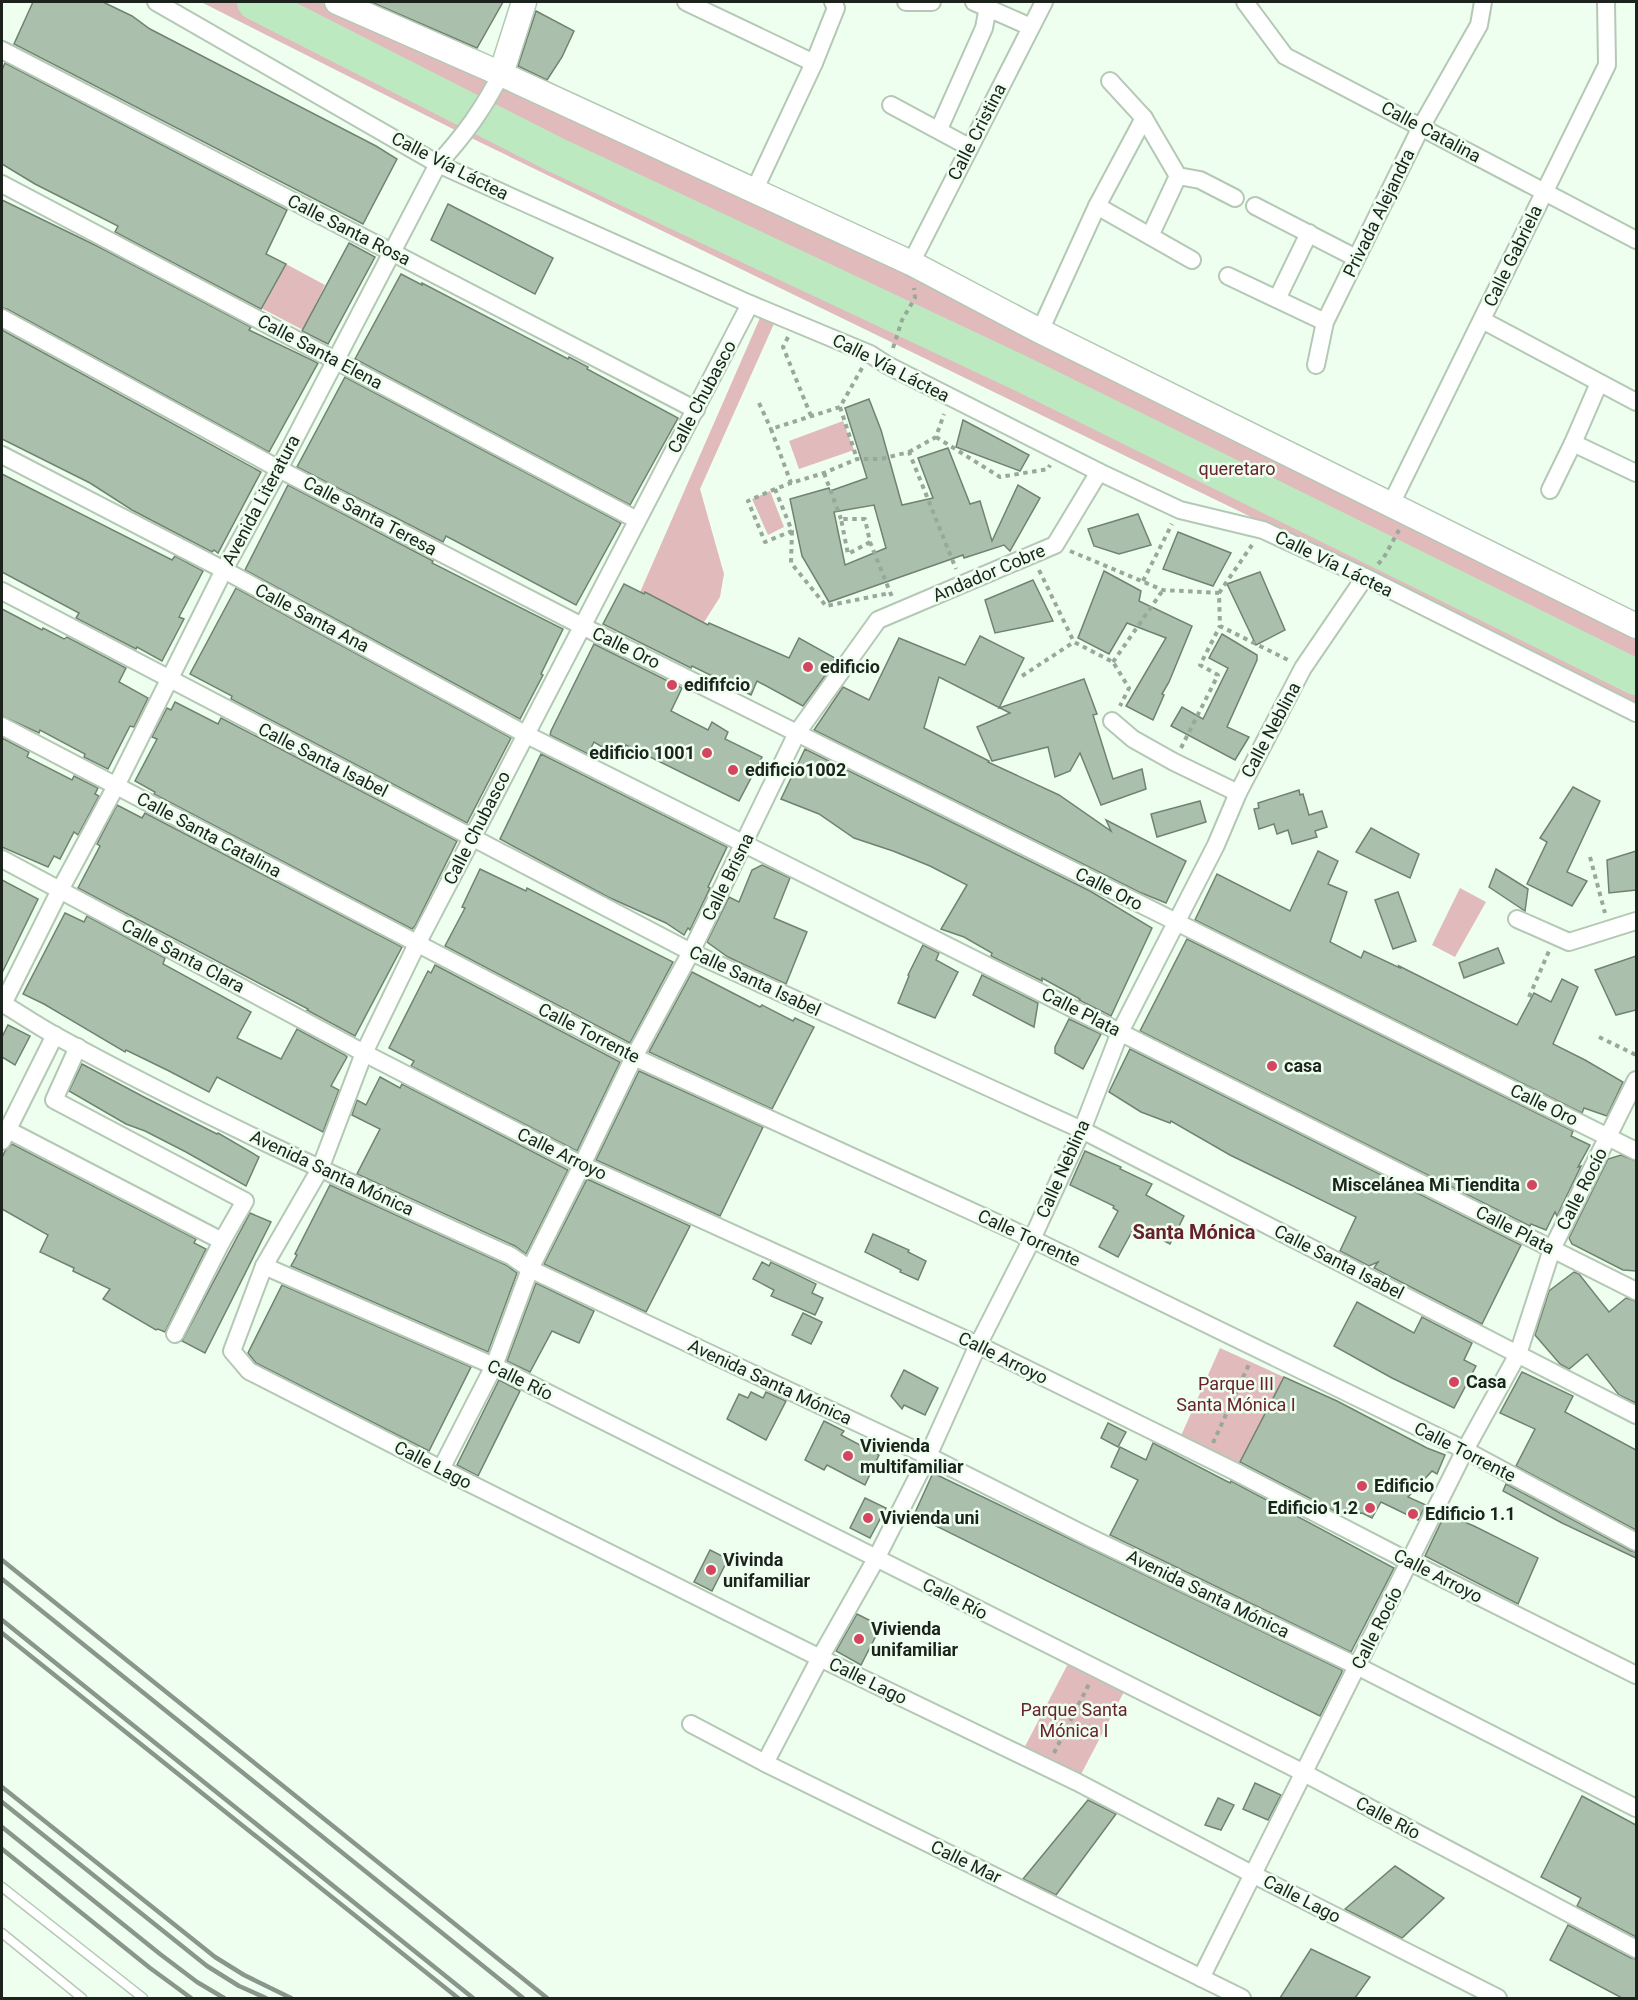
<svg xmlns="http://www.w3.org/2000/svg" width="1638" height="2000" viewBox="0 0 1638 2000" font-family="Roboto,sans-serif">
<rect width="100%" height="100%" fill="#eeffef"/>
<!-- green -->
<g fill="#e1babc">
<path d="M201,2H321L1240,430L1636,626V704L465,135Z"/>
<path d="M286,264L325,285L303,330L261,308Z"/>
<path d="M767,302L781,308L700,489L724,574L720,597L694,638L634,606Z"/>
<path d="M843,421L854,450L799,469L789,441Z"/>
<path d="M770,491L784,527L768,535L752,499Z"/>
<path d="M1460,888L1486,902L1455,957L1432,945Z"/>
<path d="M1220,1348L1284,1377L1239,1466L1180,1438Z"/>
<path d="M1071,1658L1127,1686L1077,1782L1021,1754Z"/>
</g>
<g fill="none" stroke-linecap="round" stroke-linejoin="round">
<!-- river -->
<path stroke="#bde9c0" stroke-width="36" d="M255,2L556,155L1022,374L1636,677"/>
</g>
<!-- building -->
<g fill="#abc0ac" stroke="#708371" stroke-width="1.5" fill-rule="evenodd">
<path d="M33,2H103L132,16L150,29L376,146L397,159L363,224L14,44Z"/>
<path d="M371,2H503L477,48Z"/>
<path d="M536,11L574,31L562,57L547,80L518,66Z"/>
<path d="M5,63L287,210L266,254L286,264L261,309L115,232L118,226L35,184L2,164V70Z"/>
<path d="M2,200L99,247L251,327L249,330L318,363L269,452L7,309L2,308Z"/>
<path d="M448,204L553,258L535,294L431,240Z"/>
<path d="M349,243L375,257L328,344L302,331Z"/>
<path d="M401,274L422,285V283L568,359L569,357L588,367L587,369L678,418L630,505L355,359Z"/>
<path d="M2,330L261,472L218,553L214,550L212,552L132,510L90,483L2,439Z"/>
<path d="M345,377L621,523L576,605L446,536L443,542L297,467Z"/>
<path d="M869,399L881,430L902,505L933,498L918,458L948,448L970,504L980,501L992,541L1018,485L1040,498L1010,551L1004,545L964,558L963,555L829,602L802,556L790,499L829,488L830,491L867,478L845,408ZM874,505L886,548L845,565L834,512Z"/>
<path d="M963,420L1029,455L1020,471L956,447Z"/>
<path d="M2,474L172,560L175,556L203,571L179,617L184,619L162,661L137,647L136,649L76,618L79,613L2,572Z"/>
<path d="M288,485L433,561L432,563L563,629L541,674L543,675L520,719L245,570Z"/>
<path d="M1138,514L1151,545L1119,554L1094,546L1088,529Z"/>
<path d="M1178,532L1231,553L1213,586L1163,569Z"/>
<path d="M1104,571L1141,591L1139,601L1192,626L1169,682L1162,694L1164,695L1153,720L1126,706L1166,638L1127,623L1109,654L1078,638Z"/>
<path d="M1260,572L1285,630L1256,645L1227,584Z"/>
<path d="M1033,580L1053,621L995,633L985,600Z"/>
<path d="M624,584L644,594L645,592L708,625L709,623L789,658L799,638L835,658L830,669L803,706L757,681L751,695L692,666L691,668L603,624Z"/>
<path d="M236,588L511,738L467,823L231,699L232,696L190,674Z"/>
<path d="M2,609L42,630L43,628L64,639L67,637L126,668L119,682L148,698L134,727L130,726L108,769L84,757L85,754L40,730L39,733L2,716Z"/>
<path d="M1222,634L1257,655V660L1227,727L1249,737L1235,760L1171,726L1182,707L1203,719L1228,668L1209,658Z"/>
<path d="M980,636L1024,658L999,708L1084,679L1097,714L1093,715L1113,779L1142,769L1146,789L1101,805L1080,753L1070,771L1055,777L1048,747L992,761L977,727L1010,713L939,677L924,728L989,761L988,762L1059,795L1111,831L1106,820L1186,861L1166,903L1139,892L814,730L843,687L869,700L899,638L965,665Z"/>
<path d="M594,644L682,688L671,711L708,730L712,722L728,732L725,739L762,757L739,801L626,745L619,757L594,742L588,754L550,735L551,731Z"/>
<path d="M175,702L218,724L221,718L457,841L415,926L412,929L154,794L155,792L135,781L157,739L152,737L167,708L171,710Z"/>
<path d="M2,738L29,752L27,757L72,780L74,776L98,788L95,794L99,796L78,835L74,832L60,859L54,856L48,867L2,847Z"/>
<path d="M805,749L1090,891L1152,928L1111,1016L1079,1000L1080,999L1042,978V981L991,956L992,953L964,937L941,929L967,885L930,866L893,851L854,838L819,814L781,799Z"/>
<path d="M541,754L727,847L708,887L710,888L690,930L688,928L684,935L666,923L608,897L500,839Z"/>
<path d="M1573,787L1600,801L1567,872L1587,881L1572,906L1527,884L1547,842L1540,838Z"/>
<path d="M1299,790L1300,795L1303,794L1309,815L1322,811L1327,827L1315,831L1317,837L1292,844L1288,830L1277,834L1274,824L1259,829L1254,809L1259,808L1258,803Z"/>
<path d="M1200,801L1206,822L1157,837L1151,814Z"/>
<path d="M117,805L142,818L145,813L402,947L355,1036L307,1010L308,1009L78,888L100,846L97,844Z"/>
<path d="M1371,828L1419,854L1410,878L1356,852Z"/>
<path d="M1318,851L1338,861L1328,884L1347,892L1330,942L1361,958L1364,951L1400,968L1399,966L1517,1025L1534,993L1551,1002L1562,979L1578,987L1553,1044L1585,1060L1623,1082L1607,1116L1584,1108L1582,1113L1195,920L1217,874L1290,911Z"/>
<path d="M1636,851V890L1609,893L1607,860Z"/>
<path d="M762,865L790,878L774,918L807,932L786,984L728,957L707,942L729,897L739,902L752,870Z"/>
<path d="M480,869L526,891L527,888L673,962L630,1043L445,946L465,908L462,907Z"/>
<path d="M1496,869L1528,889L1525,911L1489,887Z"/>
<path d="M2,880L38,899L2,973Z"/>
<path d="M1398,892L1416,941L1393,949L1375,900Z"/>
<path d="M65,913L84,922L87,916L165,958L163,964L251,1012L237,1038L281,1059L297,1029L345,1055L347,1057L331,1086L339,1090L323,1132L217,1077L209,1092L169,1071L126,1050L125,1052L44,1004L23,994Z"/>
<path d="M1187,939L1573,1131L1571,1136L1590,1145L1578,1167L1581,1166L1557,1216L1555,1212L1546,1230L1531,1224L1530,1226L1140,1031Z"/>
<path d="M923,945L939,953L936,960L958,972L935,1018L898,1003L909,976L908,975Z"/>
<path d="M1498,948L1504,963L1464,978L1459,963Z"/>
<path d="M1636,956V1010L1616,1015L1595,970Z"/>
<path d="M435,965L620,1062L577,1151L411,1066L414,1061L389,1048L428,971L431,973Z"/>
<path d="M692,972L760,1007L762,1005L793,1021L795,1018L814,1027L772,1109L649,1052Z"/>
<path d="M982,975L1038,1003L1034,1027L973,995Z"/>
<path d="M1069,1019L1101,1034L1083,1069L1055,1053V1047Z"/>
<path d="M8,1025L30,1036L15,1065L2,1057V1037Z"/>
<path d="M1130,1049L1521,1245L1482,1324L1374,1268L1378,1262L1369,1266L1340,1251L1356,1217L1230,1155L1171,1121L1170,1123L1141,1112L1109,1092Z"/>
<path d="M82,1064L142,1096L217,1134L218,1133L259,1157L246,1186L186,1152L145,1131L126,1124L69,1091Z"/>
<path d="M639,1071L763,1127L720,1216L596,1160Z"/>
<path d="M380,1077L400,1088L402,1084L568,1170L526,1254L515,1246L357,1174L380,1129L352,1115L357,1100L366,1105Z"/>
<path d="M12,1144L196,1239L194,1243L206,1249L165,1332L158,1329L156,1330L103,1299L110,1289L73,1271L74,1268L40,1252L48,1235L2,1209V1158L5,1151Z"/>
<path d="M1085,1151L1121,1167L1120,1169L1152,1184L1146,1195L1184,1216L1170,1244L1135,1226L1118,1257L1099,1247L1118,1211L1113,1208L1114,1206L1070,1185Z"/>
<path d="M1621,1155L1636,1161V1271L1623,1270L1572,1244L1569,1238L1608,1159Z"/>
<path d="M587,1179L690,1226L646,1312L544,1264Z"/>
<path d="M330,1185L506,1265L517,1273L488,1352L291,1266L297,1255L295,1254Z"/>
<path d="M250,1213L271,1222L205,1353L182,1341Z"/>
<path d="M873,1234L909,1250L908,1252L926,1261L918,1280L900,1272L901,1270L865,1252Z"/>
<path d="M762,1262L769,1266L771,1262L816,1284L812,1293L823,1298L815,1315L771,1296L774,1290L753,1279Z"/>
<path d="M1574,1272L1579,1274L1609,1312L1626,1298L1636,1301V1403L1619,1395L1587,1354L1569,1369L1560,1364L1535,1335L1549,1291Z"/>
<path d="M536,1283L594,1311L579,1343L552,1331L530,1372L507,1361Z"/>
<path d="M282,1285L471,1367L429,1451L256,1363L248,1353Z"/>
<path d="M1357,1302L1414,1333L1422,1317L1472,1343L1464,1360L1476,1366L1454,1408L1392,1378L1334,1346Z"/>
<path d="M803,1313L822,1322L811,1344L792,1335Z"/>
<path d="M904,1370L938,1388L925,1415L904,1405L902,1409L891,1396Z"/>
<path d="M1522,1372L1573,1396L1565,1412L1636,1450V1530L1516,1466L1535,1429L1500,1413Z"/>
<path d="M1284,1377L1337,1401L1427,1448L1445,1455L1437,1474L1432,1471L1408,1497L1426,1505L1418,1520L1381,1502L1372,1518L1362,1513L1340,1514L1240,1462Z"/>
<path d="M499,1380L520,1391L478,1476L457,1465Z"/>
<path d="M751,1392L763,1398L766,1392L786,1401L766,1440L727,1419L739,1394L748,1398Z"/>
<path d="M824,1421L844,1431L841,1435L879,1455L865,1485L827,1465L824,1470L805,1460Z"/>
<path d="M1108,1423L1126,1432L1118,1447L1101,1438Z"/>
<path d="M1153,1443L1230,1483L1231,1481L1394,1568L1351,1652L1110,1535L1138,1480L1111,1467L1120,1447L1146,1460Z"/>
<path d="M933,1473L1342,1670V1672L1320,1716L914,1515Z"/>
<path d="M1506,1484L1631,1551L1636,1552V1558L1562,1523L1503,1491Z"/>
<path d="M865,1498L886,1508L870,1538L850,1528Z"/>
<path d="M1445,1514L1474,1526L1538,1558L1518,1604L1425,1556Z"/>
<path d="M710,1550L728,1559L712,1591L694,1582Z"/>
<path d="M857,1614L881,1626L861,1665L836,1651Z"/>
<path d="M1255,1783L1281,1795L1268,1820L1243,1809Z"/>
<path d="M1582,1796L1636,1825V1937L1577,1906L1581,1898L1541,1877Z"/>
<path d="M1218,1798L1234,1805L1221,1830L1205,1825Z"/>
<path d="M1088,1800L1116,1814L1056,1895L1023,1879Z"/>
<path d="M1395,1866L1444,1898L1402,1938L1345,1909Z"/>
<path d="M1568,1925L1631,1958L1636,1959V1998H1622L1550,1960Z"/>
<path d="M1311,1949L1370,1977L1355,1998H1280Z"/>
</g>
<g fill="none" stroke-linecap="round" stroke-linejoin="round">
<!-- lane casing -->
<g stroke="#b4c8b5" stroke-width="11">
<g id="lane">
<path d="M2,1887L143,1998"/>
<path d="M2,1933L82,1998"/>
</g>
</g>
<!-- street casing -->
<g stroke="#b4c8b5" stroke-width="20">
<g id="street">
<path d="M156,2L438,164L750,304L870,354L887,365L1099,472L1180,510L1263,530L1365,577L1636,713"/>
<path d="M686,2L814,63"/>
<path d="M906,2H932"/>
<path d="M974,2L1031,27"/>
<path d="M1245,2L1285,56L1636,240"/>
<path d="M2,50L696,410"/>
<path d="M1110,81L1144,118L1178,176L1200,180L1235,198"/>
<path d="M891,105L969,147"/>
<path d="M939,129L984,28L988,7"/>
<path d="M2,184L637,520"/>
<path d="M754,191L814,63L836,8L833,2"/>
<path d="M1097,206L1192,260"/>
<path d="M1255,206L1356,258"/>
<path d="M1150,236L1178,176"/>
<path d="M911,263L1044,2"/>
<path d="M1228,276L1325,322"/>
<path d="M1277,299L1309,233"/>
<path d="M750,304L417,944L364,1053L320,1169L264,1266L232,1351L249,1371L441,1469L820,1658L1077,1782L1252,1874L1498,1998"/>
<path d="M2,318L279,469L582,626L1636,1151"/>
<path d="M1482,320L1636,402"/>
<path d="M1040,331L1097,206L1144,118"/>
<path d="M1316,365L1325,322L1421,127L1479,25L1483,2"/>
<path d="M1573,443L1636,473"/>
<path d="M2,455L224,570L525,734L1636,1291"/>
<path d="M1550,490L1573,443L1599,383"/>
<path d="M1391,504L1607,65L1606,2"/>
<path d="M2,591L691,952L1082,1130L1636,1415"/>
<path d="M1112,721L1133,739L1174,762L1238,793"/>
<path d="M2,726L634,1057L1032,1239L1465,1450L1636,1542"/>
<path d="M2,859L364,1053L582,1165L978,1345L1236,1472L1410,1562L1636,1675"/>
<path d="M1517,919L1569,942L1636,921"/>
<path d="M2,1003C20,1014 38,1026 56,1036C204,1117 357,1186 511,1256L530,1269L928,1456L1091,1538L1357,1666L1636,1808"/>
<path d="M3,1004L60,890L116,786L224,570L279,469L438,164C465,134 482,111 501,74"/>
<path d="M78,1047L54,1100L245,1201L222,1241L175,1334"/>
<path d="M8,1130L222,1241"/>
<path d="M2,1141L55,1035"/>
<path d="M264,1266L494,1366L1304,1773L1636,1949"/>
<path d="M441,1469L494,1366L530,1269L582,1165L634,1057L691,952L797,733L878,620L1055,545L1099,472"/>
<path d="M691,1724L765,1763L1242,1998"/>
<path d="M765,1763L820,1658L876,1559L928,1456L978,1345L1032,1239L1082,1130L1120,1032L1216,845L1238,793L1303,668L1365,577"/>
<path d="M1201,1978L1465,1450L1518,1354L1552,1249L1636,1080"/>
</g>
</g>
<!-- secondary casing -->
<g stroke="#b4c8b5" stroke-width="27">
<g id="secondary">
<path d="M337,2L501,74L911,263L1040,331L1636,626"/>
<path d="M501,74L524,2"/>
</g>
</g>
<!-- path -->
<g stroke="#9aa89b" stroke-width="4" stroke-dasharray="4.5 4.5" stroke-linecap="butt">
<path d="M788,337L783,347L811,416"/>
<path d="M893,348L902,320L915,298L914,288"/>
<path d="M862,368L840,407L771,429L791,483L824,473L857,459H881L909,452L956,569"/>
<path d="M759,403L771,429"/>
<path d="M840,407L857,459"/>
<path d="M936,437L1000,477L1048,469L1050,465"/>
<path d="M909,452L936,437L944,414"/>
<path d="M824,473L841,519"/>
<path d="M775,489L748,501L765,542L792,531L775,489L791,483"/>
<path d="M792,531L791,563L826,606L890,593"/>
<path d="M870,542L848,554L841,519H865L870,542L892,597"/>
<path d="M1070,551L1163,590L1219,593L1220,626L1290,661"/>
<path d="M1378,564L1383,559L1399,530"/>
<path d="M1039,570L1074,642L1113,662L1129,688L1120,706"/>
<path d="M1143,581L1172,524"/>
<path d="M1219,593L1252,545"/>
<path d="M1113,662L1163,590"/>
<path d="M1022,676L1074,642"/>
<path d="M1181,748L1218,675L1200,665L1220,626"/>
<path d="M1590,857L1605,913"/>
<path d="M1529,997L1549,951"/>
<path d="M1599,1037L1636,1055"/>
<path d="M1213,1443L1250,1362"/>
<path d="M1054,1753L1090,1682"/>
</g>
<!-- lane -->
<use href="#lane" stroke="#fff" stroke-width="8"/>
<!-- street -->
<use href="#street" stroke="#fff" stroke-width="16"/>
<!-- secondary -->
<use href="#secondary" stroke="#fff" stroke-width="24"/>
<!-- rail -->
<g stroke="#8a968b" stroke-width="4.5">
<path d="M2,1560L547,1998"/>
<path d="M2,1579L523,1998"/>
<path d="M2,1620L473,1998"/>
<path d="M2,1633L458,1998"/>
<path d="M2,1787L215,1957L244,1975L291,1998"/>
<path d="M2,1802L207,1966L239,1986L266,1998"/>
<path d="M2,1827L160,1954L197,1982L224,1998"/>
<path d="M2,1849L150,1968L191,1998"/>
</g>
</g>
<!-- markers -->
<g fill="#d5455f" stroke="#eeffef" stroke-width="2">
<circle cx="808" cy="667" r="6"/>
<circle cx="672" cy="685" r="6"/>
<circle cx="707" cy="753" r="6"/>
<circle cx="733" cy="770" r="6"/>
<circle cx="1272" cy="1066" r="6"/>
<circle cx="1532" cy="1185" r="6"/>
<circle cx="1454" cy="1382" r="6"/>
<circle cx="848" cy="1456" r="6"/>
<circle cx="1362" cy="1486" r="6"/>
<circle cx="1370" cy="1508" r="6"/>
<circle cx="1413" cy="1514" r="6"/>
<circle cx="868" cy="1518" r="6"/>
<circle cx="711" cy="1570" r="6"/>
<circle cx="859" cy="1639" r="6"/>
</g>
<g text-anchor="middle" stroke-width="5" stroke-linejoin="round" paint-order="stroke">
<!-- street labels -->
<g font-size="18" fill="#1b231c" stroke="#eeffef">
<text transform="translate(977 132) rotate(-63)" y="6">Calle Cristina</text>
<text transform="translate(1431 132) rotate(28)" y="6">Calle Catalina</text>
<text transform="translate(450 166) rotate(27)" y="6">Calle Vía Láctea</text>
<text transform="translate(1379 213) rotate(-64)" y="6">Privada Alejandra</text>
<text transform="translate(349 230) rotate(27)" y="6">Calle Santa Rosa</text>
<text transform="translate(1513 256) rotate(-64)" y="6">Calle Gabriela</text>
<text transform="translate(320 352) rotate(28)" y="6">Calle Santa Elena</text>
<text transform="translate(891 368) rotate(27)" y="6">Calle Vía Láctea</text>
<text transform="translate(702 397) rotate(-62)" y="6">Calle Chubasco</text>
<text transform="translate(261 500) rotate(-62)" y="6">Avenida Literatura</text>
<text transform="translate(370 516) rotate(28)" y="6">Calle Santa Teresa</text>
<text transform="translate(1334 564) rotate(26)" y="6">Calle Vía Láctea</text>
<text transform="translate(989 573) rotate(-23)" y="6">Andador Cobre</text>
<text transform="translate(312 618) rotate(28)" y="6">Calle Santa Ana</text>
<text transform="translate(626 648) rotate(26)" y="6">Calle Oro</text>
<text transform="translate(1271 730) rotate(-62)" y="6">Calle Neblina</text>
<text transform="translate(323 760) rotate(27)" y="6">Calle Santa Isabel</text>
<text transform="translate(477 828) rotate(-63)" y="6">Calle Chubasco</text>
<text transform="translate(209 835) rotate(28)" y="6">Calle Santa Catalina</text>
<text transform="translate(728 877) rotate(-64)" y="6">Calle Brisna</text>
<text transform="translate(1109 889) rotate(27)" y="6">Calle Oro</text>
<text transform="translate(183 956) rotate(28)" y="6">Calle Santa Clara</text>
<text transform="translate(755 981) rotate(25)" y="6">Calle Santa Isabel</text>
<text transform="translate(1081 1012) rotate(27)" y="6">Calle Plata</text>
<text transform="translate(589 1033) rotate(27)" y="6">Calle Torrente</text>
<text transform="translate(1544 1105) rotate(26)" y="6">Calle Oro</text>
<text transform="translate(562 1154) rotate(26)" y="6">Calle Arroyo</text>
<text transform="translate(1063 1169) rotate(-66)" y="6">Calle Neblina</text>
<text transform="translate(332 1173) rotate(25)" y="6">Avenida Santa Mónica</text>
<text transform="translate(1582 1189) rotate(-63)" y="6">Calle Rocío</text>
<text transform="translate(1515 1230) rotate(27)" y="6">Calle Plata</text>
<text transform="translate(1029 1238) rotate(25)" y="6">Calle Torrente</text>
<text transform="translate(1339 1262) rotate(27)" y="6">Calle Santa Isabel</text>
<text transform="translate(1003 1358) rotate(26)" y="6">Calle Arroyo</text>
<text transform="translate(520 1380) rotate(26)" y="6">Calle Río</text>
<text transform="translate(770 1382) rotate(25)" y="6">Avenida Santa Mónica</text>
<text transform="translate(1465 1452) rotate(27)" y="6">Calle Torrente</text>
<text transform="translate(433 1465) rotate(27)" y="6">Calle Lago</text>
<text transform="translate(1438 1576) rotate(27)" y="6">Calle Arroyo</text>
<text transform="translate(1208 1594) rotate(26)" y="6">Avenida Santa Mónica</text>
<text transform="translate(955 1599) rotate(27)" y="6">Calle Río</text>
<text transform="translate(1377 1628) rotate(-63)" y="6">Calle Rocío</text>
<text transform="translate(868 1681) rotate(26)" y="6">Calle Lago</text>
<text transform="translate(1388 1818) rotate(28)" y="6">Calle Río</text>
<text transform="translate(966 1862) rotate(26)" y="6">Calle Mar</text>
<text transform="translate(1302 1899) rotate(27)" y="6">Calle Lago</text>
</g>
<!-- park labels -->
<g font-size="18" fill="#69232e" stroke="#eeffef">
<text x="1237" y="475">queretaro</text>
<text x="1236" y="1390">Parque III<tspan x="1236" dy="21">Santa Mónica I</tspan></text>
<text x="1074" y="1716">Parque Santa<tspan x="1074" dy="21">Mónica I</tspan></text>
</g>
<!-- poi labels -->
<g font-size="18" font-weight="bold" fill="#1b231c" stroke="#eeffef" text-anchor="start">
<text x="820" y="673">edificio</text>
<text x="684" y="691">edififcio</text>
<text x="695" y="759" text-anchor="end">edificio 1001</text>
<text x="745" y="776">edificio1002</text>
<text x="1284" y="1072">casa</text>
<text x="1520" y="1191" text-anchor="end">Miscelánea Mi Tiendita</text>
<text x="1466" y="1388">Casa</text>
<text x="860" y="1452">Vivienda<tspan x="860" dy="21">multifamiliar</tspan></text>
<text x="1374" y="1492">Edificio</text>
<text x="1358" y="1514" text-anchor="end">Edificio 1.2</text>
<text x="1425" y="1520">Edificio 1.1</text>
<text x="880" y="1524">Vivienda uni</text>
<text x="723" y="1566">Vivinda<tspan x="723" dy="21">unifamiliar</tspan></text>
<text x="871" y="1635">Vivienda<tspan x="871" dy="21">unifamiliar</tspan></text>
</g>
<!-- neighbourhood labels -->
<g font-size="20" font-weight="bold" fill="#67212c" stroke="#eeffef">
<text x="1194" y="1239">Santa Mónica</text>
</g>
</g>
<!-- border -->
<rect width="1638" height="2000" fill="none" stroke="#1b231c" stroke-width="6"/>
</svg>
